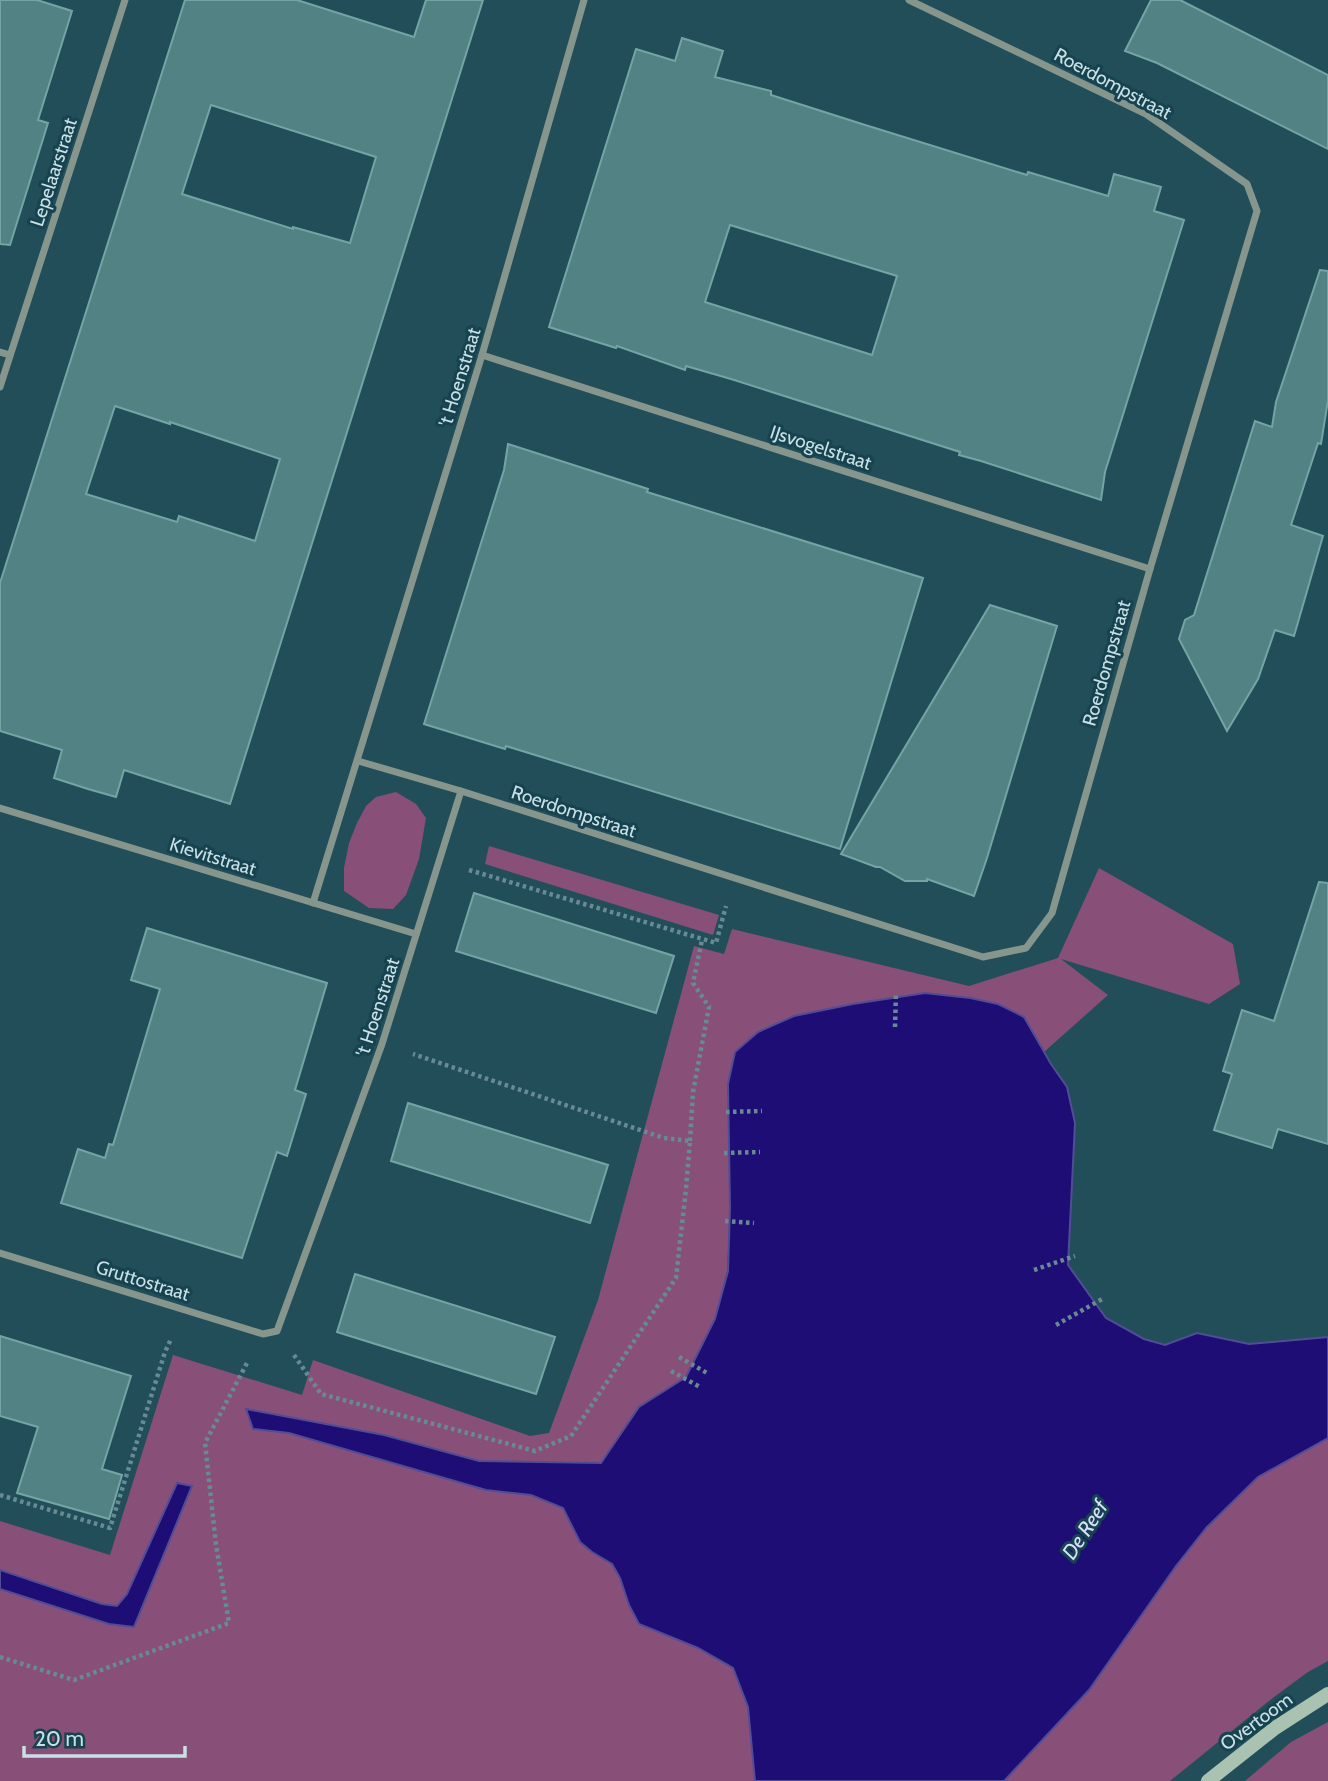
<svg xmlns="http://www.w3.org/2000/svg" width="1328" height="1781" viewBox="0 0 1328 1781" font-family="Cabin,sans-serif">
<rect width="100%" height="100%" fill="#224e5a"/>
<!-- green -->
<g fill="#884f79">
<path d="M396,792L416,804L426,818L419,859L406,895L393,909L369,908L344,891V868L349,843L357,823L366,806L376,797Z"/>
<path d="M489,846L719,915L713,935L485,864Z"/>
<path d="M1099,868L1233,944L1240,984L1209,1004L1061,959L1108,995L1044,1052L1024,1017L794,1016L758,1032L735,1052L729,1128L730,1208L727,1271L715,1319L686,1377L639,1407L601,1463L479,1461L384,1435L253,1429L289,1433L486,1490L531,1495L563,1508L580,1542L592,1552L612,1564L620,1578L629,1605L733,1668L748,1707L755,1781H0V1521L110,1555L173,1355L302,1395L313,1360L530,1436L549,1433L598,1300L694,946L724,954L732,929L969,986L1058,958Z"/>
<path d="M1328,1438V1661L1308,1672L1274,1697L1170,1781H1004L1089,1690L1176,1566L1207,1527L1258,1477Z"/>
<path d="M1328,1722V1781H1245L1291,1742Z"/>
</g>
<!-- water -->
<g fill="#1e0d74" stroke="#514c96" stroke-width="2">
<path d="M925,993L970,998L998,1004L1024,1017L1051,1064L1067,1087L1075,1123L1068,1265L1106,1318L1144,1339L1165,1345L1197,1333L1249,1344L1328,1337V1438L1258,1477L1207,1527L1176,1566L1089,1690L1004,1781H755L748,1707L733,1668L698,1648L639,1624L629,1605L620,1578L612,1564L592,1552L580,1542L563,1508L531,1495L486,1490L289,1433L253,1429L246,1409L384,1435L479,1461L601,1463L639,1407L686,1377L715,1319L728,1271L730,1208L728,1084L735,1052L758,1032L794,1016L853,1004Z"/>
<path d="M177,1483L192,1486L134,1627L109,1624L0,1589V1570L102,1604L117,1606L127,1594Z"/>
</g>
<!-- building -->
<g fill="#528283" stroke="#74a5a5" stroke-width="2" fill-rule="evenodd">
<path d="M0,0H37L72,11L38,120L48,123L10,245L0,244Z"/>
<path d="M185,0H297L414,37L426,0H483L230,804L124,770L116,797L88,789L54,778L62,750L0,731V583ZM211,105L376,157L350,243L293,227V229L182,194ZM115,406L170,424V422L280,459L255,541L179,516L177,522L86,494Z"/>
<path d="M1151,0H1180L1328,75V149L1157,63L1125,51Z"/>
<path d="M682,38L723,51L715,77L771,91V95L862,124L1027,175L1028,172L1108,196L1114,174L1161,187L1154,211L1184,220L1105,472L1101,500L981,461L959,455L960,452L731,379L686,366L685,370L617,346L616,348L549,327L636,49L675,61ZM730,225L897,276L872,355L705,302Z"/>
<path d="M1320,270L1328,271V400L1321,444L1318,443L1291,525L1323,536L1294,636L1275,630L1258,679L1227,731L1179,639L1185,620L1194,615L1255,421L1272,427L1276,402Z"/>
<path d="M508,444L648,489L647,492L923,578L840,849L506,746L505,749L424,724L504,470Z"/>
<path d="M990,605L1057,626L987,858L974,896L927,879V881H905L880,867H876L841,854Z"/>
<path d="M1319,882L1328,883V1144L1278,1129L1272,1148L1214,1130L1232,1074L1223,1071L1242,1010L1274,1021Z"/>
<path d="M474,893L674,956L656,1013L456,951Z"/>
<path d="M147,928L327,983L295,1090L306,1094L299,1117L287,1156L277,1152L242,1258L61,1203L78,1149L105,1158L109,1144L113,1145L160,989L131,980Z"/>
<path d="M408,1103L608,1165L590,1223L391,1161Z"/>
<path d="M355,1274L555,1337L536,1394L337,1332Z"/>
<path d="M0,1336L131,1376L102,1469L122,1475L109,1519L17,1493L38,1427L0,1416Z"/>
</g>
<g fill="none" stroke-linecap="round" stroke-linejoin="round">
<!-- path -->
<g stroke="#678a94" stroke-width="4.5" stroke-dasharray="3.5 3.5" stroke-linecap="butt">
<path d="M469,870L716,943L726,906"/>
<path d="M895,1027L896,993"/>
<path d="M726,1112L762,1111"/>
<path d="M690,1141L693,1092L709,1007L693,983L702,940"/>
<path d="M724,1153L760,1152"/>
<path d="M725,1221L754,1223"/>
<path d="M1034,1270L1075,1256"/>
<path d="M1056,1325L1104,1298"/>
<path d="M294,1355L321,1394L535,1451L571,1436L676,1278L686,1189L690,1141L664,1138L413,1054"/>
<path d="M679,1357L707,1373"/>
<path d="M671,1371L700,1387"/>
<path d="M0,1495L110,1528L165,1352L171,1339"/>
<path d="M0,1657L74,1680L229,1623L216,1545L205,1443L248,1361"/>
</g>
<!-- street -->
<g stroke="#86968c" stroke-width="7">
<path d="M0,352L10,355"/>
<path d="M482,355L1150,569"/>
<path d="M0,387L125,0"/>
<path d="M461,791L983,957L1026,948L1052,913L1150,569L1257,211L1247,184L1146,114L909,0"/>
<path d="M0,808L416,934"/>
<path d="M313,903L482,355L584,0"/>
<path d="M0,1253L263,1334L277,1331L382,1044L461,791L358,761"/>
</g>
<!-- secondary -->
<path stroke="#a9c2b1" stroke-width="14" d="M1208,1781L1275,1728L1328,1694"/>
</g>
<g text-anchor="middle" stroke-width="6" stroke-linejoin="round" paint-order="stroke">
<!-- street labels -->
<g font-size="19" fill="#c9e0e6" stroke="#16434f">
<text transform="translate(1113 83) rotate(28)" y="7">Roerdompstraat</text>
<text transform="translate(53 172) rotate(-72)" y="7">Lepelaarstraat</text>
<text transform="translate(459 377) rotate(-73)" y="7">'t Hoenstraat</text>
<text transform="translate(821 447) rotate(18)" y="7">IJsvogelstraat</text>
<text transform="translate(1106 663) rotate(-74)" y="7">Roerdompstraat</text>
<text transform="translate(574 811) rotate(18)" y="7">Roerdompstraat</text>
<text transform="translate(213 856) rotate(17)" y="7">Kievitstraat</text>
<text transform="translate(377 1007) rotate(-72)" y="7">'t Hoenstraat</text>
<text transform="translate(143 1280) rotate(17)" y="7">Gruttostraat</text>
<text transform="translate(1256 1721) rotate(-36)" y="7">Overtoom</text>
</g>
<!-- water labels -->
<g font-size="21" font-style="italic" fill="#dadffb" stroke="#16434f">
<text transform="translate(1085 1530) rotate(-57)" y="7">De Reef</text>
</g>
</g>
<!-- scale -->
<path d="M24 1746v10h161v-10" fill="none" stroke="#c9e0e6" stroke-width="3.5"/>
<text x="35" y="1746" font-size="21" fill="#c9e0e6" stroke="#16434f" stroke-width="5" paint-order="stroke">20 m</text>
</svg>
